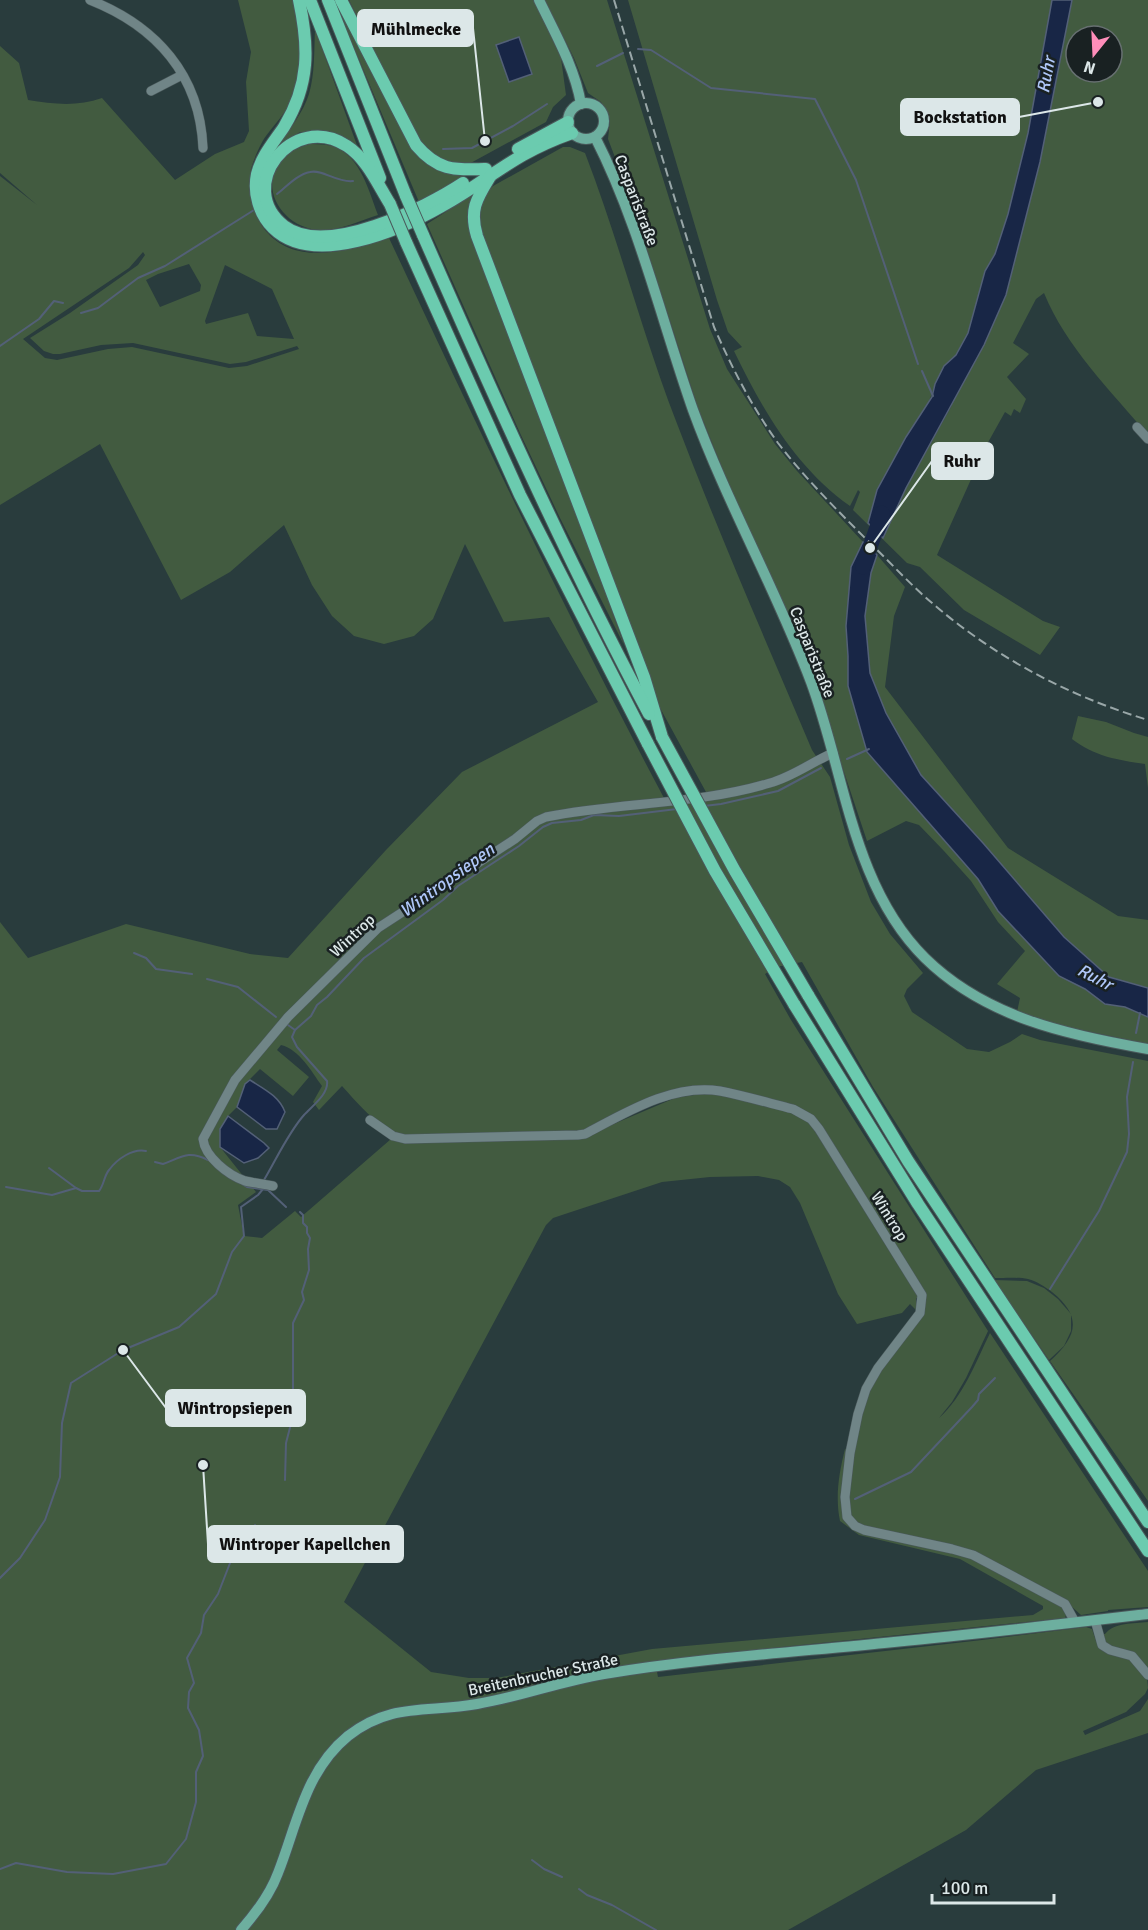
<svg xmlns="http://www.w3.org/2000/svg" width="1148" height="1930" viewBox="0 0 1148 1930" font-family="Signika,sans-serif">
<rect width="100%" height="100%" fill="#293c3d"/>
<!-- green -->
<g fill="#425b40" fill-rule="evenodd">
<path d="M238,0H293C298,28 306,58 298,86C292,106 278,120 266,136C260,144 254,159 251,169C249,178 252,191 253,201C254,212 258,221 265,230C296,268 350,250 389,238C477,426 566,614 664,798L706,792L659,706L479,227L480,199L493,186L563,147H570L585,153C619,241 642,333 676,421C718,532 766,641 812,750L830,777L849,845L871,902L890,934L923,973L907,989L904,996L912,1012L967,1049L989,1052L1010,1042L1022,1034L1040,1040L1148,1061V1501L1050,1361C1077,1337 1083,1317 1052,1292C1045,1287 1037,1281 1028,1279C1018,1277 1005,1278 995,1278L873,1087L802,962L776,967L765,974L791,1020L988,1331L966,1378L952,1402L939,1418C963,1397 976,1362 990,1333L1148,1571V1607L1108,1610V1611L1081,1615L1071,1606L1060,1600L1066,1615L1065,1618L761,1649L655,1662L658,1677L982,1640L1086,1627L1092,1629L1096,1641L1103,1648L1133,1660L1147,1677L1148,1688L1145,1694L1126,1712L1083,1731L1085,1735L1140,1711L1148,1699V1733L1036,1770L966,1830L788,1930H0V922L28,958L126,924L250,954L288,958L386,850L462,772L598,702L549,617L504,622L465,544L433,619L414,636L384,644L354,636L332,616L312,585L284,525L230,572L181,600L100,444L0,505V176L37,205L0,173V46L19,63L28,100C53,104 77,107 102,98L175,180L215,154L244,142L249,131L246,82L251,52ZM143,252L145,255L138,265L70,313L30,338L44,351L53,354H60L101,345L133,343L230,364L246,362L297,346L299,349L247,366L229,368L132,347L108,349L57,360L45,358L23,339L129,268ZM189,264L201,285L200,291L160,307L146,280L158,274ZM225,265L272,289L294,339L257,336L248,313L206,324L205,321ZM281,1045C300,1050 311,1071 322,1086L313,1102L319,1110L342,1086C360,1106 379,1129 406,1136L582,1133L674,1091L720,1086L796,1106L795,1114L713,1092L675,1098L583,1137L391,1139L301,1217L295,1211L262,1238L244,1236L238,1205L256,1192L220,1147L228,1116L237,1107L245,1084L260,1069L293,1096L309,1077L277,1050ZM758,1176L779,1180L790,1187L800,1203L838,1294L857,1324L902,1313L910,1304L916,1310V1298L926,1303L879,1370L867,1393L853,1447L849,1451L845,1449C839,1473 835,1497 840,1521L859,1535L960,1559L1043,1606V1609L1033,1615L652,1649L496,1678H469L431,1672L344,1602L546,1225L553,1218L562,1215L662,1182L710,1177Z"/>
<path d="M334,0H336L410,143L469,174L419,202Z"/>
<path d="M349,0H534L561,58L566,95L553,107L546,122L467,165L443,161L427,150L409,124Z"/>
<path d="M545,0H607L710,329L727,369L775,444L797,471L863,542L851,567L846,626L848,656L867,752L978,879L998,911L1059,976L1085,989L1105,1004L1125,1007L1148,1017V1044L1063,1026L1017,1012L1020,998L997,984L1025,951L998,922L971,881L944,851L919,825L906,821L867,841L838,754L698,408L632,202L608,139L610,120L601,102L588,93L574,58Z"/>
<path d="M628,0H1052L1028,133L1008,214L995,254L985,271L968,333L956,355L944,366L935,384L883,538L906,488L951,407L1040,162L1072,0H1148V435C1111,391 1066,347 1044,293L1036,299L1013,343L1029,354L1007,377L1026,399L1020,413L1014,409L1011,416L1005,412L986,446L937,555L1043,621L1060,627L1040,655L964,610L920,567L907,563L853,510L860,492L858,490L850,506C796,468 762,409 734,351L742,347L728,332L717,300ZM1076,36H1112V72H1076Z"/>
<path d="M315,29L359,151L346,139L327,132H300L278,146C289,130 303,113 309,94C315,74 314,50 315,29Z"/>
<path d="M308,144C314,144 321,144 327,145C359,150 368,189 378,215C359,221 339,231 320,230C279,228 252,178 291,152C296,148 302,147 308,144Z"/>
<path d="M475,193L469,207V223L579,518L624,645L560,518L520,433L427,224Z"/>
<path d="M877,555L905,587L894,616L885,687L1008,848L1118,916L1148,920V988L1109,977L1064,937L983,843L921,775L886,713L870,673L865,616L871,573Z"/>
<path d="M1078,716L1106,722L1134,733L1148,737V788L1145,764C1117,760 1094,756 1072,739Z"/>
<path d="M994,1280L1027,1281L1044,1288L1058,1299L1071,1314V1331L1064,1346L1049,1360Z"/>
<path d="M1148,1622V1669L1106,1645L1102,1634H1105C1115,1622 1133,1624 1148,1622Z"/>
</g>
<!-- water -->
<g fill="#182646" stroke="#536077" stroke-width="1.5">
<path d="M1052,0H1072L1040,162L1006,295L984,345L906,488L883,538L868,523L877,490L906,437L932,397L935,384L944,366L956,355L968,333L985,271L995,254L1008,214L1028,133Z"/>
<path d="M519,37L532,74L509,82L496,45Z"/>
<path d="M863,542L877,555L871,573L865,616L870,673L886,713L921,775L983,843L1064,937L1109,977L1148,988V1017L1125,1007L1105,1004L1085,989L1059,976L998,911L978,879L867,752L848,686V656L846,626L851,567Z"/>
<path d="M250,1080C264,1089 279,1096 285,1112L277,1129H266L237,1107L245,1084Z"/>
<path d="M228,1116L264,1143L269,1148L258,1158L244,1163L220,1147V1129Z"/>
</g>
<g fill="none" stroke-linecap="round" stroke-linejoin="round">
<!-- stream -->
<g stroke="#536077" stroke-width="2">
<path d="M638,49L651,50L711,88L815,99L856,180L918,364"/>
<path d="M597,66L623,53"/>
<path d="M443,149L472,148L513,126L547,104"/>
<path d="M277,194C286,187 298,174 310,172C323,169 337,183 353,181"/>
<path d="M81,313L98,308L138,278L165,266L254,210"/>
<path d="M0,346L39,319L54,301L63,303"/>
<path d="M922,371L933,396"/>
<path d="M847,759L869,749"/>
<path d="M704,806L721,804L778,791L821,768"/>
<path d="M134,953L146,958L156,969L192,974"/>
<path d="M207,979L238,987L276,1017"/>
<path d="M288,1025L295,1030"/>
<path d="M1136,1033L1140,1013"/>
<path d="M155,1162L163,1164C182,1157 188,1150 208,1160"/>
<path d="M49,1168L76,1188"/>
<path d="M264,1180C276,1160 288,1133 304,1115C312,1106 329,1094 327,1081L297,1047L292,1037L295,1030L311,1016L317,1005L327,997L364,958L443,900L458,886L519,846L543,827L552,823L581,820L594,815L619,816L677,809"/>
<path d="M242,1184L247,1187L268,1190L286,1207"/>
<path d="M6,1187L52,1195L76,1188L82,1191H99C104,1185 104,1176 109,1170C117,1159 133,1148 146,1151"/>
<path d="M1050,1289L1099,1211L1127,1152L1129,1134L1127,1097L1133,1062"/>
<path d="M285,1480L286,1443L293,1416V1323L304,1300L302,1292L309,1270L308,1249L310,1238L307,1233V1227L303,1223V1215L300,1212"/>
<path d="M855,1499L911,1472L972,1407L978,1400L979,1394L995,1378"/>
<path d="M0,1578L20,1558L45,1520L60,1477L62,1423L71,1383L123,1350L179,1327L216,1294L232,1252L244,1236L241,1207L258,1195L263,1189"/>
<path d="M532,1860L544,1869L562,1877"/>
<path d="M0,1869L16,1863L67,1872L113,1874L166,1864L186,1839L196,1802V1772L203,1756L199,1730L188,1708L189,1692L194,1683L187,1658L201,1633L204,1615L218,1594L232,1558L255,1525"/>
<path d="M579,1889L587,1895L612,1905L656,1930"/>
</g>
<!-- river -->
<path stroke="#182646" stroke-width="15" d="M863,567L882,513"/>
<!-- minor casing -->
<g stroke="#4a595b" stroke-width="10">
<g id="minor">
<path d="M90,0C156,26 200,75 203,148"/>
<path d="M151,91L182,75"/>
<path d="M1137,427L1148,439"/>
<path d="M370,1120L393,1136L405,1139L578,1135L585,1134C625,1113 673,1083 720,1091C745,1096 769,1103 793,1109L811,1119L819,1129L922,1295L920,1313L878,1368L866,1389L858,1414L850,1453L845,1497L847,1517L855,1526L864,1530L952,1549L973,1555L1065,1604L1075,1622"/>
<path d="M273,1186C264,1184 254,1183 245,1181C228,1175 205,1157 203,1139L235,1080L288,1017L378,928L515,839L537,821L546,817C620,802 697,805 770,783C792,777 812,762 833,753"/>
<path d="M1095,1620L1102,1645L1110,1650L1132,1656L1148,1675"/>
</g>
</g>
<!-- major casing -->
<g stroke="#4a595b" stroke-width="12">
<g id="major">
<path d="M539,0C555,33 575,68 581,104"/>
<circle cx="586" cy="121" r="18"/>
<path d="M595,137C639,223 661,319 693,410C727,503 776,589 811,682C845,773 852,886 925,958C985,1017 1067,1035 1148,1049"/>
<path d="M241,1930C256,1913 270,1895 278,1873C297,1825 305,1771 348,1736C391,1702 428,1713 477,1704C520,1697 561,1681 604,1674C700,1658 797,1652 894,1642C979,1634 1063,1624 1148,1614"/>
</g>
</g>
<!-- highway casing -->
<g stroke="#4a595b" stroke-width="14">
<g id="highway">
<path d="M299,0C309,47 310,84 284,127C274,142 262,155 257,174C253,193 259,214 273,228C314,268 400,230 442,206C470,191 495,171 523,155C539,146 555,139 572,133"/>
<path d="M310,0L380,178"/>
<path d="M328,0L406,196"/>
<path d="M341,0L416,145C438,171 454,170 486,169"/>
<path d="M518,149L568,122"/>
<path d="M491,175C477,198 469,209 477,236L644,677L662,737"/>
<path d="M390,204C378,185 367,159 347,146C292,110 234,187 284,226C326,258 425,208 463,183"/>
<path d="M423,235C494,397 566,558 649,714"/>
<path d="M406,242L520,495L648,744"/>
<path d="M808,995L908,1161L1148,1522"/>
<path d="M794,1004L918,1204L1148,1551"/>
</g>
</g>
<!-- minor -->
<use href="#minor" stroke="#708587" stroke-width="9"/>
<!-- major -->
<use href="#major" stroke="#6daf9f" stroke-width="10"/>
<!-- highway -->
<use href="#highway" stroke="#6bcbaf" stroke-width="12"/>
<!-- rail -->
<path stroke="#99a7a8" stroke-width="2" stroke-dasharray="9 4.5" stroke-linecap="butt" d="M614,0L714,327C732,368 752,407 778,443C804,477 834,507 864,537C884,556 902,576 923,595C987,653 1065,695 1148,720"/>
<!-- highway-bridge casing -->
<g stroke="#4a595b" stroke-width="14" stroke-linecap="butt">
<g id="highway-bridge">
<path d="M406,196L423,235"/>
<path d="M390,204L406,242"/>
<path d="M662,737L735,871L808,995"/>
<path d="M648,744L715,871L794,1004"/>
</g>
</g>
<!-- highway-bridge -->
<use href="#highway-bridge" stroke="#6bcbaf" stroke-width="12"/>
</g>
<g text-anchor="middle" stroke-width="5" stroke-linejoin="round" paint-order="stroke">
<!-- street labels -->
<g font-size="16" fill="#dce7e8" stroke="#192122">
<text transform="translate(637 200) rotate(69)" y="6">Casparistraße</text>
<text transform="translate(813 652) rotate(68)" y="6">Casparistraße</text>
<text transform="translate(352 935) rotate(-43)" y="6">Wintrop</text>
<text transform="translate(890 1216) rotate(58)" y="6">Wintrop</text>
<text transform="translate(543 1674) rotate(-12)" y="6">Breitenbrucher Straße</text>
</g>
<!-- water labels -->
<g font-size="18" font-style="italic" fill="#afc7f8" stroke="#192122">
<text transform="translate(1046 75) rotate(-80)" y="6">Ruhr</text>
<text transform="translate(447 880) rotate(-36)" y="6">Wintropsiepen</text>
<text transform="translate(1095 977) rotate(27)" y="6">Ruhr</text>
</g>
</g>
<!-- callouts -->
<path fill="none" stroke="#dce7e8" stroke-width="2" d="M485 141L473 28M1098 102L1019 117M870 548L932 461M123 1350L166 1408M203 1465L208 1544"/>
<g fill="#dce7e8" stroke="#192122" stroke-width="2">
<circle cx="485" cy="141" r="6"/>
<circle cx="1098" cy="102" r="6"/>
<circle cx="870" cy="548" r="6"/>
<circle cx="123" cy="1350" r="6"/>
<circle cx="203" cy="1465" r="6"/>
</g>
<g fill="#dce7e8" stroke="#dce7e8" stroke-width="2">
<rect x="358" y="10" width="115" height="36" rx="6"/>
<rect x="901" y="99" width="118" height="36" rx="6"/>
<rect x="932" y="443" width="61" height="36" rx="6"/>
<rect x="166" y="1390" width="139" height="36" rx="6"/>
<rect x="208" y="1526" width="195" height="36" rx="6"/>
</g>
<g font-size="18" text-anchor="middle" font-weight="bold" fill="#111">
<text x="416" y="35">Mühlmecke</text>
<text x="960" y="123">Bockstation</text>
<text x="962" y="467">Ruhr</text>
<text x="235" y="1414">Wintropsiepen</text>
<text x="305" y="1550">Wintroper Kapellchen</text>
</g>
<!-- north arrow -->
<g transform="translate(1094 54) rotate(198)"><circle r="28" fill="#192122" stroke="#677071" stroke-width="1.5"/>
<path d="M0-4.5L10 22L0 15L-10 22Z" fill="#ff8eba"/>
<text y="-9" font-size="16" font-weight="bold" text-anchor="middle" fill="#dce7e8">N</text>
</g>
<!-- scale -->
<path d="M932 1894v9h122v-9" fill="none" stroke="#dce7e8" stroke-width="3"/>
<text x="941" y="1894" font-size="18" fill="#dce7e8" stroke="#192122" stroke-width="4.5" paint-order="stroke">100 m</text>
</svg>
